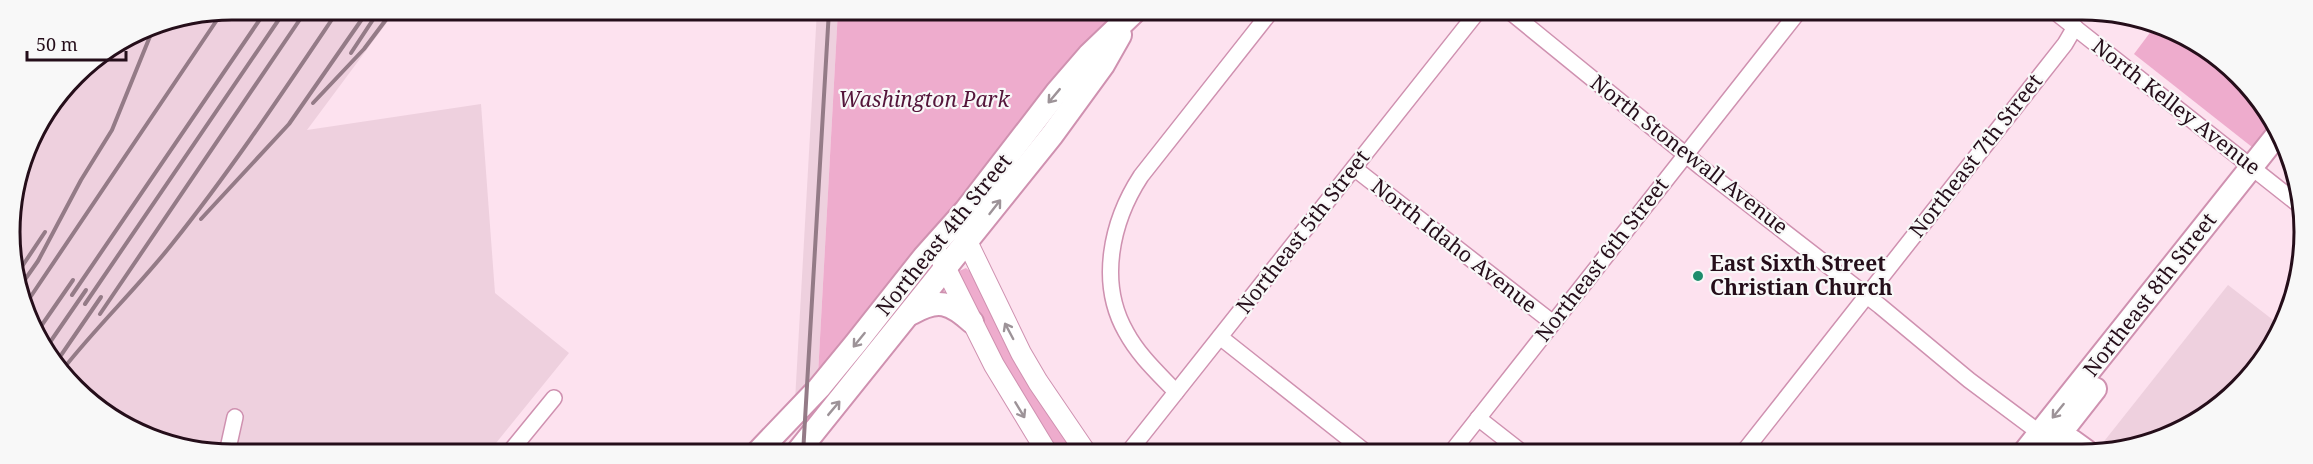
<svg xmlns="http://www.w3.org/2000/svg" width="2313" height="464" viewBox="0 0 2313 464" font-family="'Noto Serif',serif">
<rect width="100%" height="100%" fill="#fde2ef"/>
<!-- built -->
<g fill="#eed0de">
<path d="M232,9H397L307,130L481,104L495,293L569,353L488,453H203L133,432L64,379L21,304L9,218L26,146L75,74L147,26Z"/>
<path d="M817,10H838L818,375L795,401Z"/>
<path d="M2228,285L2282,327L2238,390L2179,432L2094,454Z"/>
</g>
<!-- green -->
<g fill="#eeaccd">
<path d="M838,10H1116L1019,125L848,341L818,375Z"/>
<path d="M2155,26L2192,39L2258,96L2273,127L2264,139L2252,147L2134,54Z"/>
<path d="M966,268L972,273L1007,348L1027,380L1082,454H1052L956,276L959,271Z"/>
</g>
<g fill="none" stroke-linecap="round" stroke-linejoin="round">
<!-- minor casing -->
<g stroke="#cf91b0" stroke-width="18">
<g id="minor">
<path d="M1508,10L1702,168L1880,306L1969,380L2040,433"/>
<path d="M2054,11L2298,204"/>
<path d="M1354,168L1553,323"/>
<path d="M1220,337L1368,454"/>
<path d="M1176,392C1158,373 1139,356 1126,332C1098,283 1111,222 1141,176L1272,10"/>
<path d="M1478,418L1524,454"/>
<path d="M227,453L235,417"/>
<path d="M509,453L554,398"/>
<path d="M1127,454L1479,10"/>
<path d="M1450,454L1799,11"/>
<path d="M1742,454L2065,44L2075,27"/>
</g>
</g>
<!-- tertiary casing -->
<g stroke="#cf91b0" stroke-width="22">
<g id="tertiary">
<path d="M961,229L1021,353L1038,382L1087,454"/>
<path d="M940,257L994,365L1048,454"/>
</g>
</g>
<!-- secondary casing -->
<g stroke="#cf91b0" stroke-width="26">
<g id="secondary">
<path d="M912,313C938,298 950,302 972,322"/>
<path d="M2044,434L2072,441L2090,454"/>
<path d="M756,454L819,388L856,343L924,257L966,210L1057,92L1089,55L1136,10"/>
<path d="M796,454L1052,135L1103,65L1120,35"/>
<path d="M2023,454L2277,135"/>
<path d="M2044,454L2095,389"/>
</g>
</g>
<!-- minor -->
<use href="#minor" stroke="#fff" stroke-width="15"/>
<!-- tertiary -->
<use href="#tertiary" stroke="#fff" stroke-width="20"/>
<!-- secondary -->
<use href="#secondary" stroke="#fff" stroke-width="22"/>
<!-- rail -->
<g stroke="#947b87" stroke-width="4">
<path d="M351,53L380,9"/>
<path d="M313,103L364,49L394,9"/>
<path d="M201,219L289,124L369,9"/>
<path d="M13,246L14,244"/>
<path d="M17,274L45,232"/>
<path d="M19,288L38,261L81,180L112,130L155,24"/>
<path d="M72,295L267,9"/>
<path d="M85,304L286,9"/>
<path d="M23,308L223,11"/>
<path d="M100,314L307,9"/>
<path d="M37,332L73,280"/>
<path d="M46,348L86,290"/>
<path d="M55,364L101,297"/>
<path d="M64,368C98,325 138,287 172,244C232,169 285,89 339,9"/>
<path d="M803,454L829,10"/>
</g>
</g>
<!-- one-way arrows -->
<defs><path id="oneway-shaft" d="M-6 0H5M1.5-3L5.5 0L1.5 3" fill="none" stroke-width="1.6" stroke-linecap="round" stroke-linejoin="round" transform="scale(1.5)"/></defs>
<g stroke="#9d9398">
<use href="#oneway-shaft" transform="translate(1054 96) rotate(130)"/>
<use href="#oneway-shaft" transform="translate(995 207) rotate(-52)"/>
<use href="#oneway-shaft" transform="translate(1009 331) rotate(-118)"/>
<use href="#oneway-shaft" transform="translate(859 340) rotate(129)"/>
<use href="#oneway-shaft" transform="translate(834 408) rotate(-50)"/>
<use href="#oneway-shaft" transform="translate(1020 410) rotate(59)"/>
<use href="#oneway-shaft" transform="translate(2058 411) rotate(129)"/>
</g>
<!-- markers -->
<circle fill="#1d8c6c" stroke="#f8f8f8" stroke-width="2" cx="1698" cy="276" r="6"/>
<g text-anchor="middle" stroke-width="4.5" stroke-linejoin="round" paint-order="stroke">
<!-- park labels -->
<g font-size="21" font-style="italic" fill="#54153a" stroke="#f8f8f8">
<text x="924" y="107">Washington Park</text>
</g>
<!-- street labels -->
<g font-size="21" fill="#250e1a" stroke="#f8f8f8">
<text transform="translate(2176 107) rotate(38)" y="7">North Kelley Avenue</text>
<text transform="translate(1689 155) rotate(38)" y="7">North Stonewall Avenue</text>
<text transform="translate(1976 156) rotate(-52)" y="7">Northeast 7th Street</text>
<text transform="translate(1303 232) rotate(-52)" y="7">Northeast 5th Street</text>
<text transform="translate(944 235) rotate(-51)" y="7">Northeast 4th Street</text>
<text transform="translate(1454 246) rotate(38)" y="7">North Idaho Avenue</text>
<text transform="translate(1602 260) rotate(-52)" y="7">Northeast 6th Street</text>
<text transform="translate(2150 295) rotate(-52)" y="7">Northeast 8th Street</text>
</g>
<!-- poi labels -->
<g font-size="21" font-weight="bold" fill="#250e1a" stroke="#f8f8f8" text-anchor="start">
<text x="1710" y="271">East Sixth Street<tspan x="1710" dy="24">Christian Church</tspan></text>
</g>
</g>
<!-- crop -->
<path d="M0 0H2313V464H0ZM232 20H2082A212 212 0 0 1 2294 232V232A212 212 0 0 1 2082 444H232A212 212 0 0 1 20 232V232A212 212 0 0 1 232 20Z" fill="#f8f8f8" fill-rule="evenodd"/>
<path fill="none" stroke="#250e1a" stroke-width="3" d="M232 20H2082A212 212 0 0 1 2294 232V232A212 212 0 0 1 2082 444H232A212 212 0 0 1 20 232V232A212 212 0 0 1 232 20Z"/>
<!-- scale -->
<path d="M27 51v9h99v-9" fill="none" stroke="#250e1a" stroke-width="3"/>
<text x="36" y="51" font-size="18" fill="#250e1a" stroke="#f8f8f8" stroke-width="4.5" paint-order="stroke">50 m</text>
</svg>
